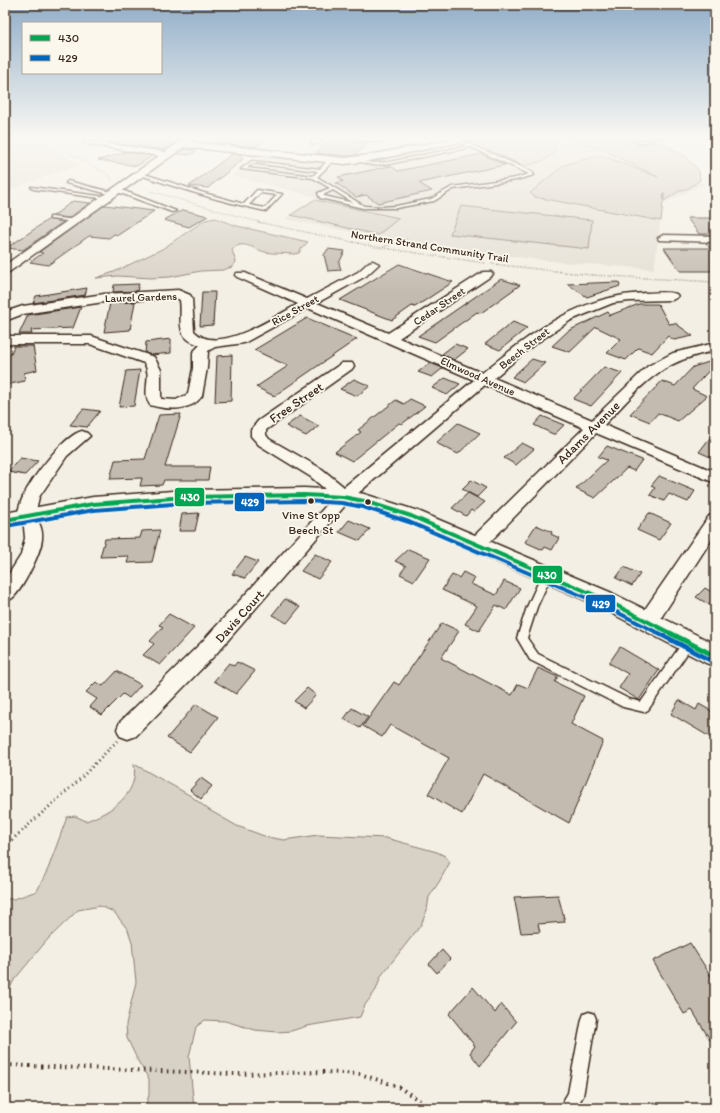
<svg xmlns="http://www.w3.org/2000/svg" width="720" height="1113" viewBox="0 0 720 1113" font-family="Itim,sans-serif">
<rect width="100%" height="100%" fill="#f3efe4"/>
<filter id="ink" filterUnits="userSpaceOnUse"><feTurbulence type="fractalNoise" baseFrequency=".025" numOctaves="2"/><feDisplacementMap in="SourceGraphic" scale="8" xChannelSelector="R" yChannelSelector="G"/><feConvolveMatrix kernelMatrix="1 2 1 2 8 2 1 2 1" color-interpolation-filters="sRGB"/></filter>
<g filter="url(#ink)">
<!-- built -->
<g fill="#e5dfd4">
<path d="M5,137H44L58,150L79,165L5,191Z"/>
<path d="M487,137H567L690,183H707L663,203L654,269L560,262L476,252L373,236L285,219L316,197L232,176L256,155L339,163L368,161Z"/>
</g>
<!-- green -->
<g fill="#d8d1c6" stroke="#8a7e72">
<path d="M491,137H548L554,142L556,147C553,161 535,163 523,166L476,143L478,140Z"/>
<path d="M566,137H608L636,146L654,142L662,143L685,156L699,171L700,180L689,188L679,191L664,201V193L661,221L535,197L530,193L564,165L601,155L658,177L608,152Z"/>
<path d="M314,200L399,218L378,235L291,215Z"/>
<path d="M461,206L592,220L589,249L450,234Z"/>
<path d="M215,218L237,226L308,242L301,249L299,253L294,254C285,253 274,254 265,252C255,250 242,238 232,250L236,262L232,267L223,270L201,271L170,277L151,278L118,276L96,278L114,272L162,249L205,220Z"/>
<path d="M134,764L191,796L209,810L237,826L267,837L284,840L318,835L386,838L437,852L445,856L450,862L439,882L429,897L427,910L421,925L381,976L376,990L365,1005L360,1017L307,1026L291,1031L277,1032L255,1030L225,1021L205,1020L196,1027L189,1057L194,1108H145L149,1095V1079L139,1063L127,1038L126,1024L136,982L132,942L128,930L114,912L100,906L78,910L48,939L14,980L9,990L5,994V899H14L37,891L48,869L67,817L75,816L86,821C111,812 139,795 134,764Z"/>
</g>
<!-- building -->
<g fill="#c3bbb0" stroke="#3b2a1e">
<path d="M112,137H184L165,150L111,143Z"/>
<path d="M216,137H269L256,147L216,143Z"/>
<path d="M330,139L367,143L356,155L349,156L316,153Z"/>
<path d="M184,149L197,150L190,155L177,154Z"/>
<path d="M126,152L152,156L137,166L98,160Z"/>
<path d="M232,154H239L243,159L208,188L189,186Z"/>
<path d="M482,154L505,165L419,183L432,191L378,203L366,195L356,197L336,183L343,181L338,177L391,166L398,171Z"/>
<path d="M73,201L90,203L69,218L53,216Z"/>
<path d="M105,205L154,211L118,235L114,234L109,238L89,236L48,265L30,262L43,253L39,252Z"/>
<path d="M183,210L208,216L189,227L164,220Z"/>
<path d="M687,218H715V234H699Z"/>
<path d="M49,219L63,222L23,250L7,248Z"/>
<path d="M706,243H715V271H680L664,248H710Z"/>
<path d="M328,249L345,251L339,263L341,270L328,271L324,255Z"/>
<path d="M399,264L453,282L415,307L412,306L392,320L340,300Z"/>
<path d="M501,279L520,285L481,313L477,312L435,342L418,336Z"/>
<path d="M619,282L620,286L587,297L567,284Z"/>
<path d="M139,284L137,291L113,292L114,285Z"/>
<path d="M87,288L85,295L33,303L36,296Z"/>
<path d="M202,292H215L213,325L200,326Z"/>
<path d="M135,302L130,330L104,332L110,303Z"/>
<path d="M639,304H658L669,324L675,323L693,336L674,340L668,336L652,353L638,348L626,360L607,353L621,339L596,327L570,352L552,346L568,331L608,312L610,315L608,316Z"/>
<path d="M81,307L73,328L31,330L32,334H19L28,315Z"/>
<path d="M307,318L357,339L274,396L256,387L288,366L254,350Z"/>
<path d="M513,322L527,328L500,350L485,344Z"/>
<path d="M171,339V353L151,355L145,353L146,342Z"/>
<path d="M455,344L468,349L454,360L442,354Z"/>
<path d="M14,346H33L37,370L24,373L25,381L5,385V354L11,353Z"/>
<path d="M232,355L231,401L215,402L217,356Z"/>
<path d="M532,359L545,363L524,382L512,377Z"/>
<path d="M715,360V364L692,389L707,396L678,421L658,413L650,422L630,414L662,381L675,386L693,367Z"/>
<path d="M430,363L443,368L432,377L418,372Z"/>
<path d="M604,367L622,373L591,406L573,399Z"/>
<path d="M140,370L134,406L119,407L126,371Z"/>
<path d="M445,378L460,384L447,395L432,388Z"/>
<path d="M354,379L370,386L357,396L340,389Z"/>
<path d="M410,399L425,406L402,424L399,423L352,461L335,452L361,432L358,430L396,400L404,404Z"/>
<path d="M83,409L100,411L87,427L70,425Z"/>
<path d="M181,414L165,467H210L208,480H164L162,485L140,486L142,478L110,479L115,460L145,459L159,415Z"/>
<path d="M300,416L319,426L306,436L286,426Z"/>
<path d="M542,416L564,425L555,434H553L534,425Z"/>
<path d="M458,423L480,433L458,454L436,443Z"/>
<path d="M715,431V459L699,452Z"/>
<path d="M522,443L534,449L516,465L504,458Z"/>
<path d="M607,446L642,460L634,471L627,468L595,498L576,489L607,460L598,457Z"/>
<path d="M20,458L38,461L25,475L8,472Z"/>
<path d="M659,476L695,491L688,502L669,494L664,501L650,495L655,488L651,486Z"/>
<path d="M471,480L486,488L477,497L462,489Z"/>
<path d="M468,493L485,502L474,512L471,510L466,516L452,508Z"/>
<path d="M199,513L195,531H179L182,514Z"/>
<path d="M649,513L671,523L659,540L637,530Z"/>
<path d="M349,520L370,529L360,541L339,532Z"/>
<path d="M536,525L552,532L551,534L559,538L552,550L545,547L543,550L525,542Z"/>
<path d="M160,530L152,562L127,563L129,556L100,557L105,539L140,538L142,531Z"/>
<path d="M408,549L430,558L414,581L400,574L406,566L395,561Z"/>
<path d="M315,554L332,562L318,579L301,571Z"/>
<path d="M245,557L258,562L245,578L232,574Z"/>
<path d="M624,567L640,574L632,586L616,578Z"/>
<path d="M463,572L475,578L471,584L496,595L504,581L520,588L506,610L496,605L479,631L465,624L477,606L442,590L452,575L459,578Z"/>
<path d="M705,588L715,594V608L696,597Z"/>
<path d="M285,599L300,607L287,623L272,615Z"/>
<path d="M169,614L194,628L160,665L143,655L154,644L150,641L163,627L159,625Z"/>
<path d="M442,623L459,631L441,658L512,695L518,684L528,688L538,668L558,677L555,682L584,696L571,724L603,741L569,823L483,774L462,814L428,794L449,758L390,725L382,737L363,726L394,682L399,685Z"/>
<path d="M620,647L659,670L639,700L619,688L628,674L609,663Z"/>
<path d="M237,662L255,671L236,694L214,681L229,663L234,666Z"/>
<path d="M117,671L141,685L129,698L123,694L102,715L90,707L97,699L86,692L96,682L103,686Z"/>
<path d="M307,688L316,695L304,708L294,701Z"/>
<path d="M679,700L696,710L699,704L715,713V740L671,714Z"/>
<path d="M196,704L218,717L190,752L167,738Z"/>
<path d="M352,708L368,717L360,728L344,719Z"/>
<path d="M201,778L212,786L201,799L190,790Z"/>
<path d="M558,895L565,922L538,924L540,932L521,933L514,897Z"/>
<path d="M690,943L711,976L715,974V1048L692,1010L684,1014L653,961Z"/>
<path d="M442,950L450,959L437,973L429,964Z"/>
<path d="M473,987L495,1013L501,1004L516,1022L480,1066L470,1053L475,1046L449,1014Z"/>
</g>
<g fill="none" stroke-linecap="round" stroke-linejoin="round">
<!-- service casing -->
<g stroke="#3b2a1e" stroke-width="3">
<g id="service">
<path d="M623,137C629,137 636,141 642,140C649,140 656,137 664,137L640,143Z"/>
<path d="M458,139L531,171L534,175L516,180L453,189L434,201L396,208H363L320,198L318,193L330,188L313,178L241,169L252,161L320,169L329,159H333V161L317,177L364,206L382,207L396,206L431,199L452,187L516,178L529,174L471,147L389,164L372,165L354,160L356,159L372,163L389,162L467,146L457,141ZM253,163L318,171L313,176L247,168ZM333,190L354,203L324,196L323,195Z"/>
<path d="M138,172L204,193L244,204L257,190L282,194L266,211C223,202 180,189 138,174ZM260,193L277,195L265,208L249,205Z"/>
<path d="M68,181L111,192V193L109,194L66,183Z"/>
<path d="M31,187L107,197L109,198L107,199L33,189Z"/>
<path d="M115,189H119L176,211L172,212L115,191Z"/>
<path d="M52,217L75,220L77,221L75,222L50,219V217Z"/>
<path d="M547,570L550,572L552,574L537,607L527,638L538,654L629,699L641,702L685,639L689,638L693,639L694,642L693,645L648,710L644,712L623,707L530,660L517,638L527,607L542,574L544,572Z"/>
<path d="M589,1012L594,1014L596,1019L583,1096L576,1108H559L568,1093L582,1019L584,1014Z"/>
</g>
</g>
<!-- minor casing -->
<g stroke="#3b2a1e" stroke-width="3">
<g id="minor">
<path d="M187,137H196L190,142L345,158L369,155L463,137H479L475,139L369,161L345,164L184,147L9,272L5,273V265L159,156L87,144L83,142L84,140L165,152Z"/>
<path d="M316,137H324L318,144H312L311,142Z"/>
<path d="M353,137L387,138L388,140C383,144 358,141 353,137Z"/>
<path d="M704,137L715,138V143Z"/>
<path d="M663,235L715,236V242L659,240L658,238Z"/>
<path d="M373,261L379,264L366,276L317,303L388,333L483,272H491L493,274L491,276L399,338L482,373C532,333 579,295 646,293C656,293 667,291 676,294L678,296L676,298L672,300L629,301L613,303L571,320L532,346L494,378L592,420L648,366L673,353L715,343V351C658,361 642,386 604,425L715,472V483L596,433L483,549L477,550L471,549L468,544L471,539L584,428L485,385L349,501L215,655L136,736L128,739L120,736L117,729L120,722L201,643L334,497L311,477L259,445L251,436V430L258,421L342,363H352L354,366L352,369L266,430V435L269,439L322,469L344,487L474,380L308,308L244,343L215,347L208,351L207,368L202,396C191,412 167,410 150,405C141,392 153,376 144,363L90,344H5V336H91L154,357L161,370V399L176,400L188,394L193,368V352L200,345C173,337 183,320 180,300L176,298L104,302L23,314L5,321V312L23,306L104,294L178,290L190,295L192,298L194,331C218,357 275,316 298,304L237,277L235,275L237,273H245L307,299L358,272L369,262Z"/>
<path d="M82,431L87,433L90,436L67,456L50,481L39,497L35,515C39,523 43,529 42,538C42,551 21,593 11,599C9,601 7,601 5,601V580L21,555L25,538L24,527L17,515C19,509 20,503 23,497C31,479 63,436 82,431Z"/>
<path d="M715,514V534L655,627L648,629L641,627L638,621L641,615L709,516Z"/>
</g>
</g>
<!-- tertiary casing -->
<g stroke="#3b2a1e" stroke-width="3">
<path id="tertiary" d="M304,488L343,490L364,494L418,511L612,593L715,644V666L706,663L596,605L404,521L362,508L343,504L304,502L186,504L93,511L5,527V513L93,497L186,490Z"/>
</g>
<!-- path-far3 -->
<g stroke="#3b2a1e" stroke-width="1" stroke-dasharray="0.5 1.5" stroke-linecap="butt">
<path d="M5,137H7"/>
<path d="M50,137L70,153L109,175L113,181"/>
<path d="M150,191L262,223"/>
</g>
<!-- path-far2 -->
<g stroke="#3b2a1e" stroke-width="1.5" stroke-dasharray="0.5 2" stroke-linecap="butt">
<path d="M258,222L376,247L485,263"/>
<path d="M383,247L407,239"/>
<path d="M492,264L592,275L715,282"/>
</g>
<!-- path-far1 -->
<path stroke="#3b2a1e" stroke-width="3" stroke-dasharray="1 3.5" stroke-linecap="butt" d="M5,846L77,782L117,741"/>
<!-- path -->
<path stroke="#3b2a1e" stroke-width="4" stroke-dasharray="1.5 4.5" stroke-linecap="butt" d="M5,1065L235,1074L325,1072L360,1074L397,1086L431,1108"/>
<!-- service -->
<use href="#service" fill="#fbf7ec" fill-rule="evenodd"/>
<!-- minor -->
<use href="#minor" fill="#fbf7ec" fill-rule="evenodd"/>
<!-- tertiary -->
<use href="#tertiary" fill="#fbf7ec" fill-rule="evenodd"/>
<!-- bus-1-far1 casing -->
<g stroke="#fbf7ec" stroke-width="7">
<path id="bus-1-far1" d="M5,520L93,504L186,497L304,495L343,497L364,501L411,516L604,599L672,634"/>
</g>
<!-- bus-1 casing -->
<g stroke="#fbf7ec" stroke-width="8">
<path id="bus-1" d="M670,633L715,656"/>
</g>
<!-- bus-2-far1 casing -->
<g stroke="#fbf7ec" stroke-width="7">
<path id="bus-2-far1" d="M6,526L94,510L186,503L304,501L342,503L363,507L409,522L601,604L660,634"/>
</g>
<!-- bus-2 casing -->
<g stroke="#fbf7ec" stroke-width="8">
<path id="bus-2" d="M658,633L712,661"/>
</g>
<!-- bus-1-far1 -->
<use href="#bus-1-far1" stroke="#00a651" stroke-width="4"/>
<!-- bus-1 -->
<use href="#bus-1" stroke="#00a651" stroke-width="5"/>
<!-- bus-2-far1 -->
<use href="#bus-2-far1" stroke="#0065bd" stroke-width="4"/>
<!-- bus-2 -->
<use href="#bus-2" stroke="#0065bd" stroke-width="5"/>
</g>
</g>
<!-- sky -->
<linearGradient id="sky" x2="0" y2="1"><stop stop-color="#91aec9"/><stop offset="0.47" stop-color="#faf8f3"/><stop offset="1" stop-color="#faf8f3" stop-opacity="0"/></linearGradient>
<rect width="720" height="293" fill="url(#sky)"/>
<!-- markers -->
<g fill="#3b2a1e" stroke="#fbf7ec" stroke-width="1.5">
<circle cx="311" cy="501" r="3.5"/>
<circle cx="368" cy="502" r="3.5"/>
</g>
<g text-anchor="middle" stroke-width="3.5" stroke-linejoin="round" paint-order="stroke">
<!-- far-street labels -->
<g font-size="11" fill="#3b2a1e" stroke="#fbf7ec">
<text transform="translate(430 246) rotate(9)" y="4">Northern Strand Community Trail</text>
<text transform="translate(141 297) rotate(-2)" y="4">Laurel Gardens</text>
<text transform="translate(439 306) rotate(-34)" y="4">Cedar Street</text>
<text transform="translate(295 310) rotate(-29)" y="4">Rice Street</text>
<text transform="translate(524 348) rotate(-38)" y="4">Beech Street</text>
<text transform="translate(478 376) rotate(24)" y="4">Elmwood Avenue</text>
</g>
<!-- bus labels -->
<g font-size="12" fill="#3b2a1e" stroke="#fbf7ec">
<text x="311" y="519">Vine St opp<tspan x="311" dy="15">Beech St</tspan></text>
</g>
<!-- street labels -->
<g font-size="13" fill="#3b2a1e" stroke="#fbf7ec">
<text transform="translate(296 402) rotate(-34)" y="5">Free Street</text>
<text transform="translate(588 432) rotate(-45)" y="5">Adams Avenue</text>
<text transform="translate(239 616) rotate(-48)" y="5">Davis Court</text>
</g>
</g>
<g stroke="#fbf7ec" stroke-width="1.5">
<rect x="174" y="487" width="31" height="20" rx="4" fill="#00a651"/>
<rect x="234" y="492" width="31" height="20" rx="4" fill="#0065bd"/>
<rect x="532" y="565" width="31" height="19" rx="4" fill="#00a651"/>
<rect x="585" y="594" width="31" height="19" rx="4" fill="#0065bd"/>
</g>
<g font-size="11" text-anchor="middle" font-weight="bold" fill="#fff">
<text x="190" y="501">430</text>
<text x="250" y="506">429</text>
<text x="547" y="579">430</text>
<text x="601" y="608">429</text>
</g>
<!-- margin -->
<rect width="720" height="1113" fill="none" stroke="#fbf7ec" stroke-width="20"/>
<rect x="10" y="10" width="700" height="1093" fill="none" stroke="#3b2a1e" stroke-width="1.5" filter="url(#ink)"/>
<!-- legend -->
<rect x="22" y="22" width="140" height="52" fill="#fbf7ec" stroke="#aea59a"/>
<rect x="30" y="35" width="20" height="6" fill="#00a651" stroke="#aea59a"/>
<text x="58" y="42" font-size="12" fill="#3b2a1e">430</text>
<rect x="30" y="55" width="20" height="6" fill="#0065bd" stroke="#aea59a"/>
<text x="58" y="62" font-size="12" fill="#3b2a1e">429</text>
</svg>
